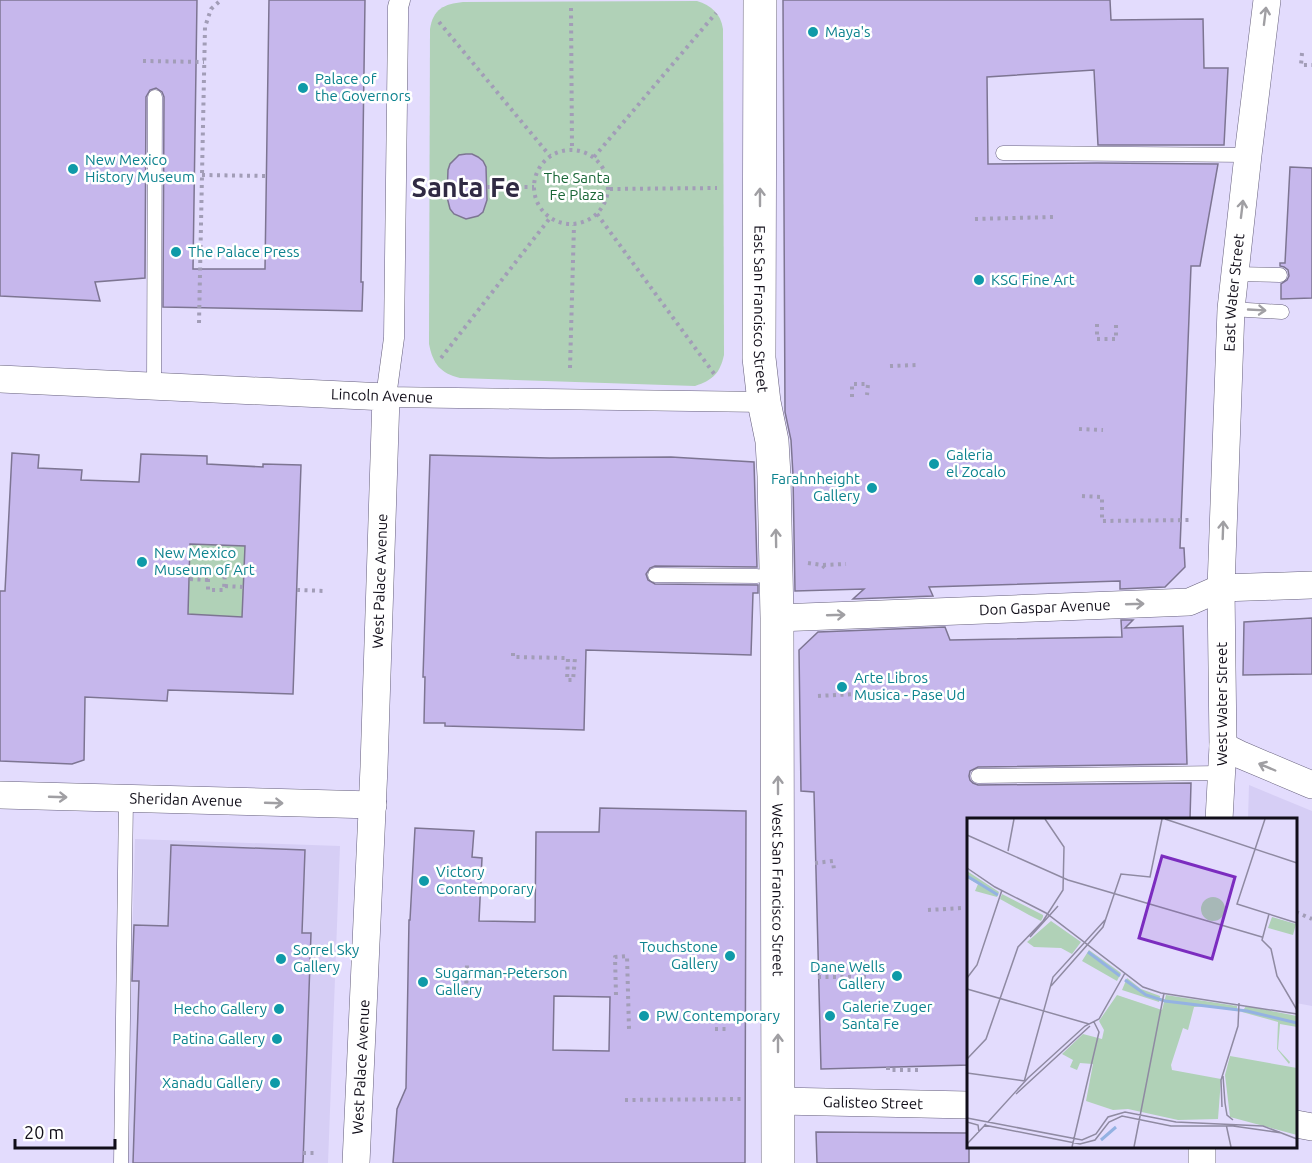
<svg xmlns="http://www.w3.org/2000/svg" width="1312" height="1163" viewBox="0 0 1312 1163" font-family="Ubuntu,sans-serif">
<rect width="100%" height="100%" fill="#e3dcfd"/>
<!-- built -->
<g fill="#d6cef5">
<path d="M1249,785L1312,811V1006L1296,1003V820L1248,819Z"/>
<path d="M135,839L340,846L328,1163H126Z"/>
</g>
<!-- green -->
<g fill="#b0d1b7">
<path d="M697,1C711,5 721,14 723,29L724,355C720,373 713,380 695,386L460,378C440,373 433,364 429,344L430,29C433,9 444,4 463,2Z"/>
<path d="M190,544L245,546L242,617L188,614Z"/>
</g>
<!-- building -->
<g fill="#c6b7ec" stroke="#7d7592" stroke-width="1.5" fill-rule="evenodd">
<path d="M0,0H197L193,269H265L269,0H365L361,282H363L362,311L163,307L164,97L162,92L156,88L150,90L146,97L145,278L95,282L100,301L0,296Z"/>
<path d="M783,0H1110L1111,20L1203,19L1204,68H1228L1224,145H1098L1094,70L987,77L988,164L1097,163L1218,164L1200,266H1191L1180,548H1184L1185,567L1165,587L1120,589V581L929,587L933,596L853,599L864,589L795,591L793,475L791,440L785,412Z"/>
<path d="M466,154H472L478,157L483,161L486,167L487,200L483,212L478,216L466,219L454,214L450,209L447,197L448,170L450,164L459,155Z"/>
<path d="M1290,167L1312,168V298L1281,299V284L1287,280L1289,276L1288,270L1284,267L1280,266V263H1285Z"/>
<path d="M12,453L39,455L38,468L82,470L81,480L139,482L141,454L207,456V464L263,467V464L301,465L293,694L168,690L167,701L85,697L84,760L72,764L0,761V591H5ZM190,544L245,546L242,617L188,614Z"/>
<path d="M430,455L550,458L671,457L754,462L757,567L655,566L650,568L646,574L648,580L655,584L758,585V593H753L751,655L586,650L584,730L445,726V723H424L425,677H423Z"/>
<path d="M1312,618V674L1243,675L1244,622Z"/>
<path d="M1121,620H1133L1125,628L1183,626L1187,764L978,767L970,771L969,776L970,780L973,783L978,785L1191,783L1190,819H969V1065L821,1069L814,792L801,791L799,650L818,632L945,627L950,640L1122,637Z"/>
<path d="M600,808L746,811L745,1163H393L397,1109L406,1088L409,920H410L415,828L474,831L472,857L482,858L479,921L535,922L536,832H599ZM554,996L610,997L609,1051L553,1050Z"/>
<path d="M171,845L305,850L302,933H311L303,1163H133L139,981H132L134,925L168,926Z"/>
<path d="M816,1132L969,1133V1163H817Z"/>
</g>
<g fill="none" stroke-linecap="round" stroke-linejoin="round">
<!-- service casing -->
<g stroke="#66607c" stroke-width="15">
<g id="service">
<path d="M1003,153L1248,155"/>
<path d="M1234,274L1280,275"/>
<path d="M1231,309L1282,312"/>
<path d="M154,386L155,97"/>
<path d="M655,575L757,576"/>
<path d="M978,776L1222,773"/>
<path d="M121,1163L126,799"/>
</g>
</g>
<!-- pedestrian casing -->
<g stroke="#66607c" stroke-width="21">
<path id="pedestrian" d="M400,0L398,7V21L394,338L386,397L764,402"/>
</g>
<!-- minor casing -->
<g stroke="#66607c" stroke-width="28">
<g id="minor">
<path d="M0,379L386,397L374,767L356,1163"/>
<path id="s1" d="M777,618L1189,602L1221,588L1312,585"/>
<path d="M1223,746L1241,755L1312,785"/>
<path id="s2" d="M0,795L373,805"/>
<path id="s3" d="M1219,820L1223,746L1221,588L1231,309L1248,155L1267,0"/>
<path id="s4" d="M779,1101L968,1105"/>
<path d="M1296,1124L1312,1127"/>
<path d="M1202,1163V1146"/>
</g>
</g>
<!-- tertiary casing -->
<g stroke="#66607c" stroke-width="34">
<g id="tertiary">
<path id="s5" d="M760,0L759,358L764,402L772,441L774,476L777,618L778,1163"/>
</g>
</g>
<!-- path -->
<g stroke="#a29db7" stroke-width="4" stroke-dasharray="3 4.5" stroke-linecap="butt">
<path d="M571,8L572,149"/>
<path d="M439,22L550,156"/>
<path d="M1302,53L1301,65H1312"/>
<path d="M143,61L204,62"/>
<circle cx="571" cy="187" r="37"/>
<path d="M594,157L716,13"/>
<path d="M202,175L266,176"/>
<path d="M487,187H534"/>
<path d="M610,189L717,188"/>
<path d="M597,214L715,375"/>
<path d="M975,219L1053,217"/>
<path d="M199,323L205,27L211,9L221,0"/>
<path d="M1097,324V339H1116V323"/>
<path d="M441,358L550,218"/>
<path d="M890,366L918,365"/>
<path d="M570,368L574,225"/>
<path d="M852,397V384H868L867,395"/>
<path d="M1079,429L1103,430"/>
<path d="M1082,496L1102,497V521L1190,520"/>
<path d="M808,563L822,565L827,570"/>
<path d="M823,565L846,564"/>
<path d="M208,570L225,571L224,590H208Z"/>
<path d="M190,579L208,580"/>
<path d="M225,586L243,587"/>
<path d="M297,590L326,591"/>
<path d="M513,653V657L568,658L567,680H573L575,658"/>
<path d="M818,696L856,694"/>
<path d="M815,863L833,861L834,870"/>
<path d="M928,910L963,908"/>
<path d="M1296,912L1312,919"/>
<path d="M818,977H864L863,959"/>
<path d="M466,991L467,965"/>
<path d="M616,995L615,957L627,956L629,1029"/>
<path d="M715,1029H729"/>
<path d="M888,1067V1070H919V1073"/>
<path d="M625,1100L744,1099"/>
<path d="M303,1153H318"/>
</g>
<!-- service -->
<use href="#service" stroke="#fff" stroke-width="14"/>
<!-- pedestrian -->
<use href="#pedestrian" stroke="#fff" stroke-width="20"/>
<!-- minor -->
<use href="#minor" stroke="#fff" stroke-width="27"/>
<!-- tertiary -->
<use href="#tertiary" stroke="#fff" stroke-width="33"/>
</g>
<!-- one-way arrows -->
<defs><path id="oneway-shaft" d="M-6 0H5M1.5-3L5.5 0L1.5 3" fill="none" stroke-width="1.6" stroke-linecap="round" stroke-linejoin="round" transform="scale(1.5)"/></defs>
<g stroke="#a09fa3">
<use href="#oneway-shaft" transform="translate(1265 16) rotate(-83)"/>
<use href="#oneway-shaft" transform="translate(760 197) rotate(-90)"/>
<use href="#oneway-shaft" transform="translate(1242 209) rotate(-83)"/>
<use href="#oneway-shaft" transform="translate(1257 310) rotate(3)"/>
<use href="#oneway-shaft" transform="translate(1223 530) rotate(-88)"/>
<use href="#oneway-shaft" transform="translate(776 538) rotate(-91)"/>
<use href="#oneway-shaft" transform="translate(1135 604) rotate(-2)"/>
<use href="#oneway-shaft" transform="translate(836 615) rotate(-2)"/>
<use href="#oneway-shaft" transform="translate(1267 767) rotate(-157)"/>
<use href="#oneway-shaft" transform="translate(778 785) rotate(-90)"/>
<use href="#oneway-shaft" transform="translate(58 797) rotate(2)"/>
<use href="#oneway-shaft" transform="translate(274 803) rotate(2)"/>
<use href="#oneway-shaft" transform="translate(778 1043) rotate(-90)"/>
</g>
<!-- markers -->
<g fill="#0f9aa8" stroke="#fff" stroke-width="2">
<circle cx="813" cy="32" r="6"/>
<circle cx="303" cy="88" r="6"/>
<circle cx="73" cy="169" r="6"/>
<circle cx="176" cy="252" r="6"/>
<circle cx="979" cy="280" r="6"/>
<circle cx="934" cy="464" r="6"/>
<circle cx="872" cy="488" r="6"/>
<circle cx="142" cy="562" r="6"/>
<circle cx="842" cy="687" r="6"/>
<circle cx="424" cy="881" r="6"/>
<circle cx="730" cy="956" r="6"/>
<circle cx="281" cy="959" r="6"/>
<circle cx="897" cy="976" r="6"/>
<circle cx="423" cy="982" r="6"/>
<circle cx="279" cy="1009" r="6"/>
<circle cx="644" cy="1016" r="6"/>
<circle cx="830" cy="1016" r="6"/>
<circle cx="277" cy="1039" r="6"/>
<circle cx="275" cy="1083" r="6"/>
</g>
<g text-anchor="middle" stroke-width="5" stroke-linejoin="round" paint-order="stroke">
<!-- culture labels -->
<g font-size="15" fill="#0d838f" stroke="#fff" text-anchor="start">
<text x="825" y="37">Maya's</text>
<text x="315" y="84">Palace of<tspan x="315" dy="17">the Governors</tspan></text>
<text x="85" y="165">New Mexico<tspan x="85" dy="17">History Museum</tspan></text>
<text x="188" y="257">The Palace Press</text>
<text x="991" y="285">KSG Fine Art</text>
<text x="946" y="460">Galeria<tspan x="946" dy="17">el Zocalo</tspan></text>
<text x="860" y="484" text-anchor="end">Farahnheight<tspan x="860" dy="17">Gallery</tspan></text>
<text x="154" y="558">New Mexico<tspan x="154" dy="17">Museum of Art</tspan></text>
<text x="854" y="683">Arte Libros<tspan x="854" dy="17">Musica - Pase Ud</tspan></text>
<text x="436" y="877">Victory<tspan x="436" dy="17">Contemporary</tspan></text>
<text x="718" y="952" text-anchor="end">Touchstone<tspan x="718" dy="17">Gallery</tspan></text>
<text x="293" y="955">Sorrel Sky<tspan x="293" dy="17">Gallery</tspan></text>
<text x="885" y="972" text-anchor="end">Dane Wells<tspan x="885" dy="17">Gallery</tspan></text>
<text x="435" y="978">Sugarman-Peterson<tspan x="435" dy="17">Gallery</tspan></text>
<text x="842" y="1012">Galerie Zuger<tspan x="842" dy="17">Santa Fe</tspan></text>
<text x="267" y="1014" text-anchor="end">Hecho Gallery</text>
<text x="656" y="1021">PW Contemporary</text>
<text x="265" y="1044" text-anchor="end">Patina Gallery</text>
<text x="263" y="1088" text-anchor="end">Xanadu Gallery</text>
</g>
<!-- park labels -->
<g font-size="15" fill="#1a6737" stroke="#fff">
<text x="577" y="183">The Santa<tspan x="577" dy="17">Fe Plaza</tspan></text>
</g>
<!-- street labels -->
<g font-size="15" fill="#110e19" stroke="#fff">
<text dy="5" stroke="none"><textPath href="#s3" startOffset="528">East Water Street</textPath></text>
<text dy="5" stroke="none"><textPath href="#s5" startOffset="309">East San Francisco Street</textPath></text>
<text transform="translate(382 396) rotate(2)" y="5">Lincoln Avenue</text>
<text transform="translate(380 581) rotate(-88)" y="5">West Palace Avenue</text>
<text dy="5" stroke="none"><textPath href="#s1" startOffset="268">Don Gaspar Avenue</textPath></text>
<text transform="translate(1222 704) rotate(-90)" y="5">West Water Street</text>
<text dy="5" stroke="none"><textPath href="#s2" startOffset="186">Sheridan Avenue</textPath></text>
<text dy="5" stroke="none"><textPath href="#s5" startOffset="891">West San Francisco Street</textPath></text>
<text transform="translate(361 1067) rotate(-87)" y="5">West Palace Avenue</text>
<text dy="5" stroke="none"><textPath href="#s4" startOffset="94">Galisteo Street</textPath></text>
</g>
<!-- town labels -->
<g font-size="27" font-weight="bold" fill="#302a43" stroke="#fff">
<text x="466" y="197">Santa Fe</text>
</g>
</g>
<!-- overview -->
<g transform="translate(967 818)">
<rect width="330" height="330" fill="#e3dcfd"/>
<path d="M0,53L32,74L30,79L8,73L11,66L0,60ZM35,76L76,97V99L74,103L62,97L33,81ZM234 91a12 12 0 1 1 24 0a12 12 0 1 1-24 0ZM305,99L329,106L326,117L301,110ZM84,103L114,124L105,136L94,130L67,129L60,124ZM122,132L154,155L150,163L115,143ZM160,160L174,171L193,178L192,184L155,172ZM150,177L195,192L199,177L270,188V193L242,188L227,189L221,212L216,210L204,247L205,252L254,261L251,301L211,302L161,291L146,292L119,283L126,246L113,245L110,252L103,249L106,242L95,236L116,216L135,221L137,212L132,203ZM279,188L330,198V209L313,206L311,231L323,244L322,246L310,231L311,204L275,194ZM263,238L330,250V317L263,299L258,257Z" fill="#b0d1b7"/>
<path fill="none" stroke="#94b2e2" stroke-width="3" d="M0,58L31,77M121,134L153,158M158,162L179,177L198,183L280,193L330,205M134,322L149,309"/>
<path fill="none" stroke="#8f8aa2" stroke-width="1.5" d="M198,1L330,45M298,1L270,86L330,105M0,17L101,62L295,119M41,33L47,1M0,50L28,69L79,95L176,169L194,175L330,196M302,96L295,122L304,131L310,158L330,192M63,119L91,88M0,160L10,147L35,72M84,168L136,109L154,56L183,59L195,1M0,171L122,206M0,241L19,221L51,129L76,103L96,72L97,29L78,1M0,255L58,263M256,258L258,285M57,264L86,159L138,102M49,276L123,208M258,285L260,297L266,302M255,289L254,262L271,208L272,185M0,300L115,322L129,316L141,299L158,294L209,304L296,308L330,321M0,304L11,307L12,314M21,304L61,260L118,208L132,201L158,155M259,306L264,329M17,307L113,326L128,322L142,304L155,298L204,308H266L315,315M0,326L19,306M105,329L132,214L127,204M167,329L197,175"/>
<path fill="#7b2cbf" fill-opacity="0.15" stroke="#7b2cbf" stroke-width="3" d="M195,38L268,59L245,141L172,120Z"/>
<rect width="330" height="330" fill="none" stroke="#110e19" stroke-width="3"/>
</g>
<!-- scale -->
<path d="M15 1139v9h100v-9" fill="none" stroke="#110e19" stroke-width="3"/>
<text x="24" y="1139" font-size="18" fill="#110e19" stroke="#ffffff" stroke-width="4.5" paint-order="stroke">20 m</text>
</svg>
